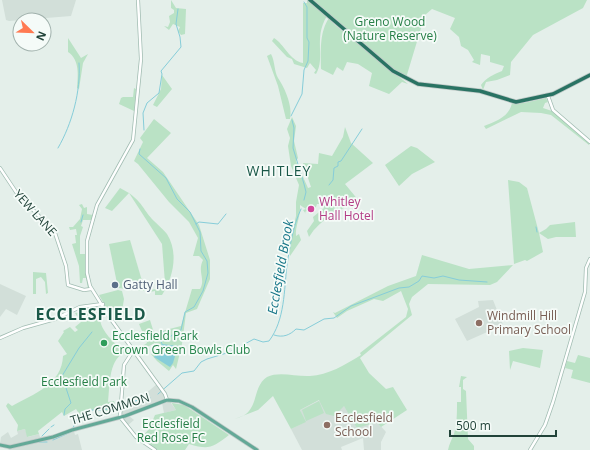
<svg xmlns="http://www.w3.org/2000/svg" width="590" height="450" viewBox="0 0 590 450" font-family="'Open Sans',sans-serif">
<rect width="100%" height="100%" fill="#e4efea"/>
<!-- built -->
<g fill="#d2dfd9">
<path d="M2,0H76L71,16L9,21L6,20Z"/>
<path d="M0,284L26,296L17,315L6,309L0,317Z"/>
<path d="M493,300L503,325L467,341L455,319L479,307L478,301Z"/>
<path d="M157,384L176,410L164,413L162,403L129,416L134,420L127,426L123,420L121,406L146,399L144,395Z"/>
<path d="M320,400L344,406L377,422L386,432L381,442V450H364L363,438L341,447L342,450H302L291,429L305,422L300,410Z"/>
<path d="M25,429L28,437L39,434L40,437L74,431L75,435L78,434L82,450H7L16,447L0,444L1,437L8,432L11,438L18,434L17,431Z"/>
</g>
<!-- green -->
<g fill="#bae2c5">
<path d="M171,0L176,8L186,9L185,34L181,35L178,31L180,27L173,24L169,30L164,26L168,27L170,22L169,16L174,13V10L171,8Z"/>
<path d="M307,0L327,16C313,38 326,58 316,74L314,73L316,70L310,63L307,68L294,64L292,59L287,57L272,41L274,38C284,44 290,61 303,63V3H307Z"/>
<path d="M312,0H587L583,8L533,35L511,62L510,75L497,80L486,82L483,90L481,85C486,78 494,74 502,71L504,66L490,62V56L481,54L480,65L472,62L474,60L468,50L461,46L459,37L450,29L455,18L432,9L425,15L406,78C393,71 380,60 369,50C365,46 363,43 357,40Z"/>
<path d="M329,18L335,25L408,84L402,82L389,94L369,86L372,73L358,64L347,62L343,71L337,67L333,75L321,69C321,52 319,33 329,18Z"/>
<path d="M68,38L81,58L88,54L83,63L79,89L77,88C78,76 80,60 68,52Z"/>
<path d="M271,54C275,61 274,71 278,78C285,88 293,107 290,119H286L278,86L267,56Z"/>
<path d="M162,75L172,89L157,107L153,105L161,89Z"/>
<path d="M134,88L136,89L134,111L119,104L121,98L123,97H133Z"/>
<path d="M546,98L548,102L545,103L543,108L552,111L590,143L589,145L551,115L541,113L521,112L486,129L484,126C496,121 509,117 512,103H524Z"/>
<path d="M292,117L296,126L294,141L298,158L296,161L308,188L311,187L303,163L318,164L319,153L332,156L343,137L345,127L351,143L373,163L345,184L359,201C340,209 320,219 309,237L307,231L314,221L313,217L324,208L320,204H317L316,207L313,210L311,208L305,212L306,214L303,210L306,209L300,205C301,216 295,226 296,236L299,234L301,240L290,256L289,245L296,216V202L299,185L291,166L288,146L290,138L287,129Z"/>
<path d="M154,119L171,133L147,158L163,172L199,225L210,260V279L197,309L186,313L182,344L176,369L173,365L169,371L157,361L151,354L153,353L152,349L156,345L155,343L141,350L137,355L135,351L147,343L139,324L150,320L154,333L181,326L192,289H200C206,279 197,272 203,260L199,256H193L198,238L189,222L169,202L138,164L134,161L143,142L140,138Z"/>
<path d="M411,146L417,148L435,162L412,174L399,186L385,165Z"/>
<path d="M508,180L519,182L527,188L539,233L546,229L550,225L575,222L576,237H556L548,239L539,233L543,252L527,261L525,260L514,264Z"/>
<path d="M120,188L129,193L112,211L105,208Z"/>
<path d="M129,193C144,204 143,210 154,221C158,225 163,229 167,234C179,253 173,278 162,295H155V291L150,292V290L162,288L165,283L162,244Z"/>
<path d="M82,204L84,208L87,207V214L93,215L92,220H83L81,226L83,227L80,236V254H85L86,276L89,287L88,289L86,278H83L82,283H80L79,266L72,244L76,243L75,235H77L76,229L70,230L69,227H73L80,219L82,209L79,205Z"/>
<path d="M130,240L145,291L118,288L109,244Z"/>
<path d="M422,255L469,269L513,265L497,282L490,285L428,284L412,297L409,304L412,315L360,358L369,373L386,389L393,387L407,410L381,427L377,422L357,428L344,406L334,416L326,414L319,400L300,410L306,422L291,429L273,396L258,410L232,420C236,418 242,417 246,414C258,404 254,385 267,377C279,371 297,377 310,376C328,375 345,365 361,355L360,353L406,317L408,309L401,291L383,301L374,299L347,311L337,318L333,312L335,313L388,286L416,276Z"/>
<path d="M33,272L46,273L48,293L46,294L45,282L41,277L36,279V294H33Z"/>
<path d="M118,290L122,291L124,299L122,311L125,312L121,322H114L99,295Z"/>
<path d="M82,307H97L95,319H100C101,331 114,343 123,350L128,346L131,350L129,354L128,352C108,355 110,387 108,402L114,401L116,407L112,408V411L86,410L80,415L76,409L64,416L62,412L38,431L39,434L27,437L25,429L17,431L18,425L6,406L8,403L12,406C34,394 62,384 63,356L67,354L58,341L64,332L63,331L70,327L75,332L78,330L75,327L81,322L75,313L83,312Z"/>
<path d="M523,348L543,350L540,368L513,361L510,370L509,351Z"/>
<path d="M578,355L590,358V383L571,378L573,370L565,368L567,361L575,363Z"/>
<path d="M461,376L467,377L463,380V389L466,391L468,439L474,446V450H448C449,444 452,439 454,434C457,423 457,414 457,402H461V387H459Z"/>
<path d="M319,401L324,413L306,421L302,410Z"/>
<path d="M166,402L184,405L229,435C212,448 209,450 189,444L185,450H157L140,439L149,429L155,415L176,410L171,402Z"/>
</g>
<!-- water -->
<path fill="#86cdd9" d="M162,344L178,346L173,363L170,367L154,357Z"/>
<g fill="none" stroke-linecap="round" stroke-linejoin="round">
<!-- stream -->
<g stroke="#86cdd9" stroke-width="1">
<path d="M291,116L302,94L304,70L308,61L309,42L307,38V7L304,2"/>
<path d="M292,120L294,128L293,148L304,184L306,192L304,200"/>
<path d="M144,130L143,113L147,103L159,93L162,74L161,71L181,47L180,37L176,24L178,9"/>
<path d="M58,148C72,124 81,91 79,63"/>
<path d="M140,149L139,154L166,178L177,199L190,212L200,232L201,251L207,261L208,273L203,291L194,307L185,312L181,330L166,339L163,331L160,334V339L162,344"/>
<path d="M329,185L333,180L334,168L338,166V162L341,161L362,129"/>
<path d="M81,222L83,215"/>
<path d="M196,224L199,222L218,224L226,214"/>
<path d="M536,227L537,232"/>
<path d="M274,335C283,338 290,335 296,329L304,330L324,319L334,318L351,306L399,288L409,287L419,281L422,276L434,278L443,276L459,280L487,282"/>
<path d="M158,394L182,373L194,371L201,362L207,359L230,352L254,339L263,342L269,341C285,320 284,290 287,265C290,246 293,226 301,209"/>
<path d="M125,405L138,400L150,398"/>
<path d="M64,415L65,409L71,403L62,376L79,348L92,332"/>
<path d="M51,427L54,425"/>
<path d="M73,428L77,419L88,410H103L114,407"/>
<path d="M42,436L49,429"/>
<path d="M53,440L71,432"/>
<path d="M39,442H47"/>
</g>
<!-- secondary casing -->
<g stroke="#a1bcb2" stroke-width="4">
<g id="secondary">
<path d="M138,0L141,59L133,140L97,205L87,241V273L90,286L110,318L165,394L167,400"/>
<path d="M548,96L553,110L590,142"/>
<path d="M0,168L16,192L55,233L66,266L68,285L84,290L91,289"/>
<path d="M0,338L23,328L55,319L80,307L103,304"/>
<path d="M133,351L124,365L120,417L136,437L155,450"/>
<path d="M530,450L545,425L553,402L585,292L586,268L590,259"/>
</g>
</g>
<!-- primary casing -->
<g stroke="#c1cac8" stroke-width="4.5">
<path id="primary" d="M0,445L10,447L53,437L72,430L125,416L167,400L179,401L192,407L257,450"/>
</g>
<!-- highway casing -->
<g stroke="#c1cac8" stroke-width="5">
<path id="highway" d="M310,0L393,71L418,84L480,91L516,102L553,94L590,75"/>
</g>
<!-- secondary -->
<use href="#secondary" stroke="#fff" stroke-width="2.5"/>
<!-- primary -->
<use href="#primary" stroke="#63a997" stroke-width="3"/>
<!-- highway -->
<use href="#highway" stroke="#297363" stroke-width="3.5"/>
</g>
<!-- markers -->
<circle fill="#d1479c" stroke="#f5fbf8" stroke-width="1.5" cx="311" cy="209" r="4"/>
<circle fill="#5c6f8a" stroke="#f5fbf8" stroke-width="1.5" cx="115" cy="285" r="4"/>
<g fill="#8d6e63" stroke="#f5fbf8" stroke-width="1.5">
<circle cx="479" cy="323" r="4"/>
<circle cx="327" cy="425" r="4"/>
</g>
<circle fill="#2e9e5b" stroke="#f5fbf8" stroke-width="1.5" cx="104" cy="343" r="4"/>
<g text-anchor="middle" stroke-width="3.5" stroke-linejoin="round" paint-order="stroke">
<!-- park labels -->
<g font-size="12" fill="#267f47" stroke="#f5fbf8">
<text x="390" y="26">Greno Wood<tspan x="390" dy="14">(Nature Reserve)</tspan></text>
<text x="84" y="386">Ecclesfield Park</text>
<text x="171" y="428">Ecclesfield<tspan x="171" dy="14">Red Rose FC</tspan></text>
</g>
<!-- hotel labels -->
<g font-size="12" fill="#b23c85" stroke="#f5fbf8" text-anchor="start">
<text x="319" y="206">Whitley<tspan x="319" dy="14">Hall Hotel</tspan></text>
</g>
<!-- street labels -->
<g font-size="12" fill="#214339" stroke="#f5fbf8">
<text transform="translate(35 213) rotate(48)" y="4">YEW LANE</text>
<text transform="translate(110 409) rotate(-17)" y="4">THE COMMON</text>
</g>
<!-- service labels -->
<g font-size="12" fill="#4e5e75" stroke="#f5fbf8" text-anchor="start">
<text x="123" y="289">Gatty Hall</text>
</g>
<!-- education labels -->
<g font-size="12" fill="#785e54" stroke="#f5fbf8" text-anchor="start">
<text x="487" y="320">Windmill Hill<tspan x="487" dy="14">Primary School</tspan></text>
<text x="335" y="422">Ecclesfield<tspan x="335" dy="14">School</tspan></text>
</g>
<!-- leisure labels -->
<g font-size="12" fill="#27864d" stroke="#f5fbf8" text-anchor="start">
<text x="112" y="340">Ecclesfield Park<tspan x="112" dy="14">Crown Green Bowls Club</tspan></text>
</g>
<!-- water labels -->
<g font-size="13" font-style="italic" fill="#137486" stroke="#f5fbf8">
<text transform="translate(280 267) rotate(-80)" y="5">Ecclesfield Brook</text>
</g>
<!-- quarter labels -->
<g font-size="14" letter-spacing="1" fill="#1a5848" stroke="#f5fbf8">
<text x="279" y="176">WHITLEY</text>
</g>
<!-- district labels -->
<g font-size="16" font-weight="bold" letter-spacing="1" fill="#1a5848" stroke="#f5fbf8">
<text x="91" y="320">ECCLESFIELD</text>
</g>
</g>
<!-- north arrow -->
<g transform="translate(32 32) rotate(113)"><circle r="19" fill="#f5fbf8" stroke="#a0b1ac"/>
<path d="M0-3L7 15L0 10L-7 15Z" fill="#ff7a52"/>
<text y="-6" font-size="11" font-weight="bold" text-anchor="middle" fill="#214339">N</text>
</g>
<!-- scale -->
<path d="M450 430v6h106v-6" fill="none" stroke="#214339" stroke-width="2"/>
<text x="456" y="430" font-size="12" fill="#214339" stroke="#f5fbf8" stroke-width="3" paint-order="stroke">500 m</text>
</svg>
